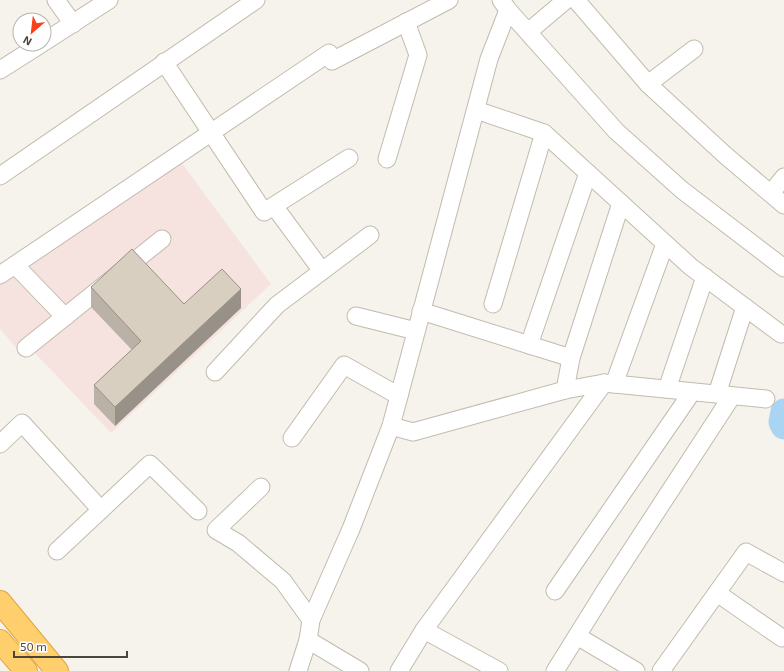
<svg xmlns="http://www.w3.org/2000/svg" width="784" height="671" viewBox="0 0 784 671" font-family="'Exo 2',sans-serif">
<rect width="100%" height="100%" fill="#f6f3ec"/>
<!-- medical -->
<path fill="#f6e3e0" d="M181,162L271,284L111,433L33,351L25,358L0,329V283Z"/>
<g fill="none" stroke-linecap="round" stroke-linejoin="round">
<!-- river -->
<path stroke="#a9d4f2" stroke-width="27" d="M784,412L782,422L784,426"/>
<!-- minor casing -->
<g stroke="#c2bbae" stroke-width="19">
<g id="minor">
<path d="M56,0L73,24"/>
<path d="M501,0L508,10L616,131L682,190L784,268"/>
<path d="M576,0L648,84L725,155L784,205"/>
<path d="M528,32L566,0"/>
<path d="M44,42L109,0"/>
<path d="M164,62L264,212L349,158"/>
<path d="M0,70L41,44"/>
<path d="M648,84L694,49"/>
<path d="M476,110L544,133L691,267L781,334"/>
<path d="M387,159L418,55L406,22"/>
<path d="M0,176L256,0"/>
<path d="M771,193L784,177"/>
<path d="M274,206L322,271"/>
<path d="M15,265L65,317"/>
<path d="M0,275L329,53L332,61L449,0"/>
<path d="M493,304L544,133"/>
<path d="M421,311L571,358"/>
<path d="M356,316L416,331"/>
<path d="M529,345L588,173"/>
<path d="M26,348L162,239"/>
<path d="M215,372L277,305L370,235"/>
<path d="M614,384L665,244"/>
<path d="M667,389L705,277"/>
<path d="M565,390L571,358L621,203"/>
<path d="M717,394L745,307"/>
<path d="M391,426L413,432L565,390L604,383L766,399"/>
<path d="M292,438L344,365L399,396"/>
<path d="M0,444L22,423L101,510"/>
<path d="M261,487L216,530L238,543L283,581L311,620"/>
<path d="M57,551L150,464L198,511"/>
<path d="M555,591L692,392"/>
<path d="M717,593L782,638"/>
<path d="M424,630L499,671"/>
<path d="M577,636L636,671"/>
<path d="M308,640L360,671"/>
<path d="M298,671L308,640L311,620L351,529L391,426L489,59L508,10"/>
<path d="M399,671L424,630L604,383"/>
<path d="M555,671L608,586L732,396"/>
<path d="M661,671L746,552L784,573"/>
</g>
</g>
<!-- highway casing -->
<g stroke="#e0a43c" stroke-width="24">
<g id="highway">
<path d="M0,602L57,671"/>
<path d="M0,641L26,671"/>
</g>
</g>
<!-- minor -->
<use href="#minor" stroke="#fff" stroke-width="17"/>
<!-- highway -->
<use href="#highway" stroke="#ffcf6e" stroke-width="22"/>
</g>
<!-- wall -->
<path fill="#bab2a6" d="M91,287L184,304L241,308L115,426L94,404V385L132,350L91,307Z"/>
<!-- shaded-wall -->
<path fill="#979187" d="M241,289V308L115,426V407Z"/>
<!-- building -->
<path fill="#d8cfc1" stroke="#979187" d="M132,249L184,304L222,269L241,289L115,407L94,385L141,341L91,287Z"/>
<!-- north arrow -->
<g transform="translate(32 32) rotate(208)"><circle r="19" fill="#ffffff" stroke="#b7b4b0"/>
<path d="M0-3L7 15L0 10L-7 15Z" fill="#fc3f1d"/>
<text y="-6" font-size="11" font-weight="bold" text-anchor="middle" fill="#4b4439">N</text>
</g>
<!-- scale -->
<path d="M14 651v6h113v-6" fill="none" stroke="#4b4439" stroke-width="2"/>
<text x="20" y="651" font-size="12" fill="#4b4439" stroke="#ffffff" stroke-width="3" paint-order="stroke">50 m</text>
</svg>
